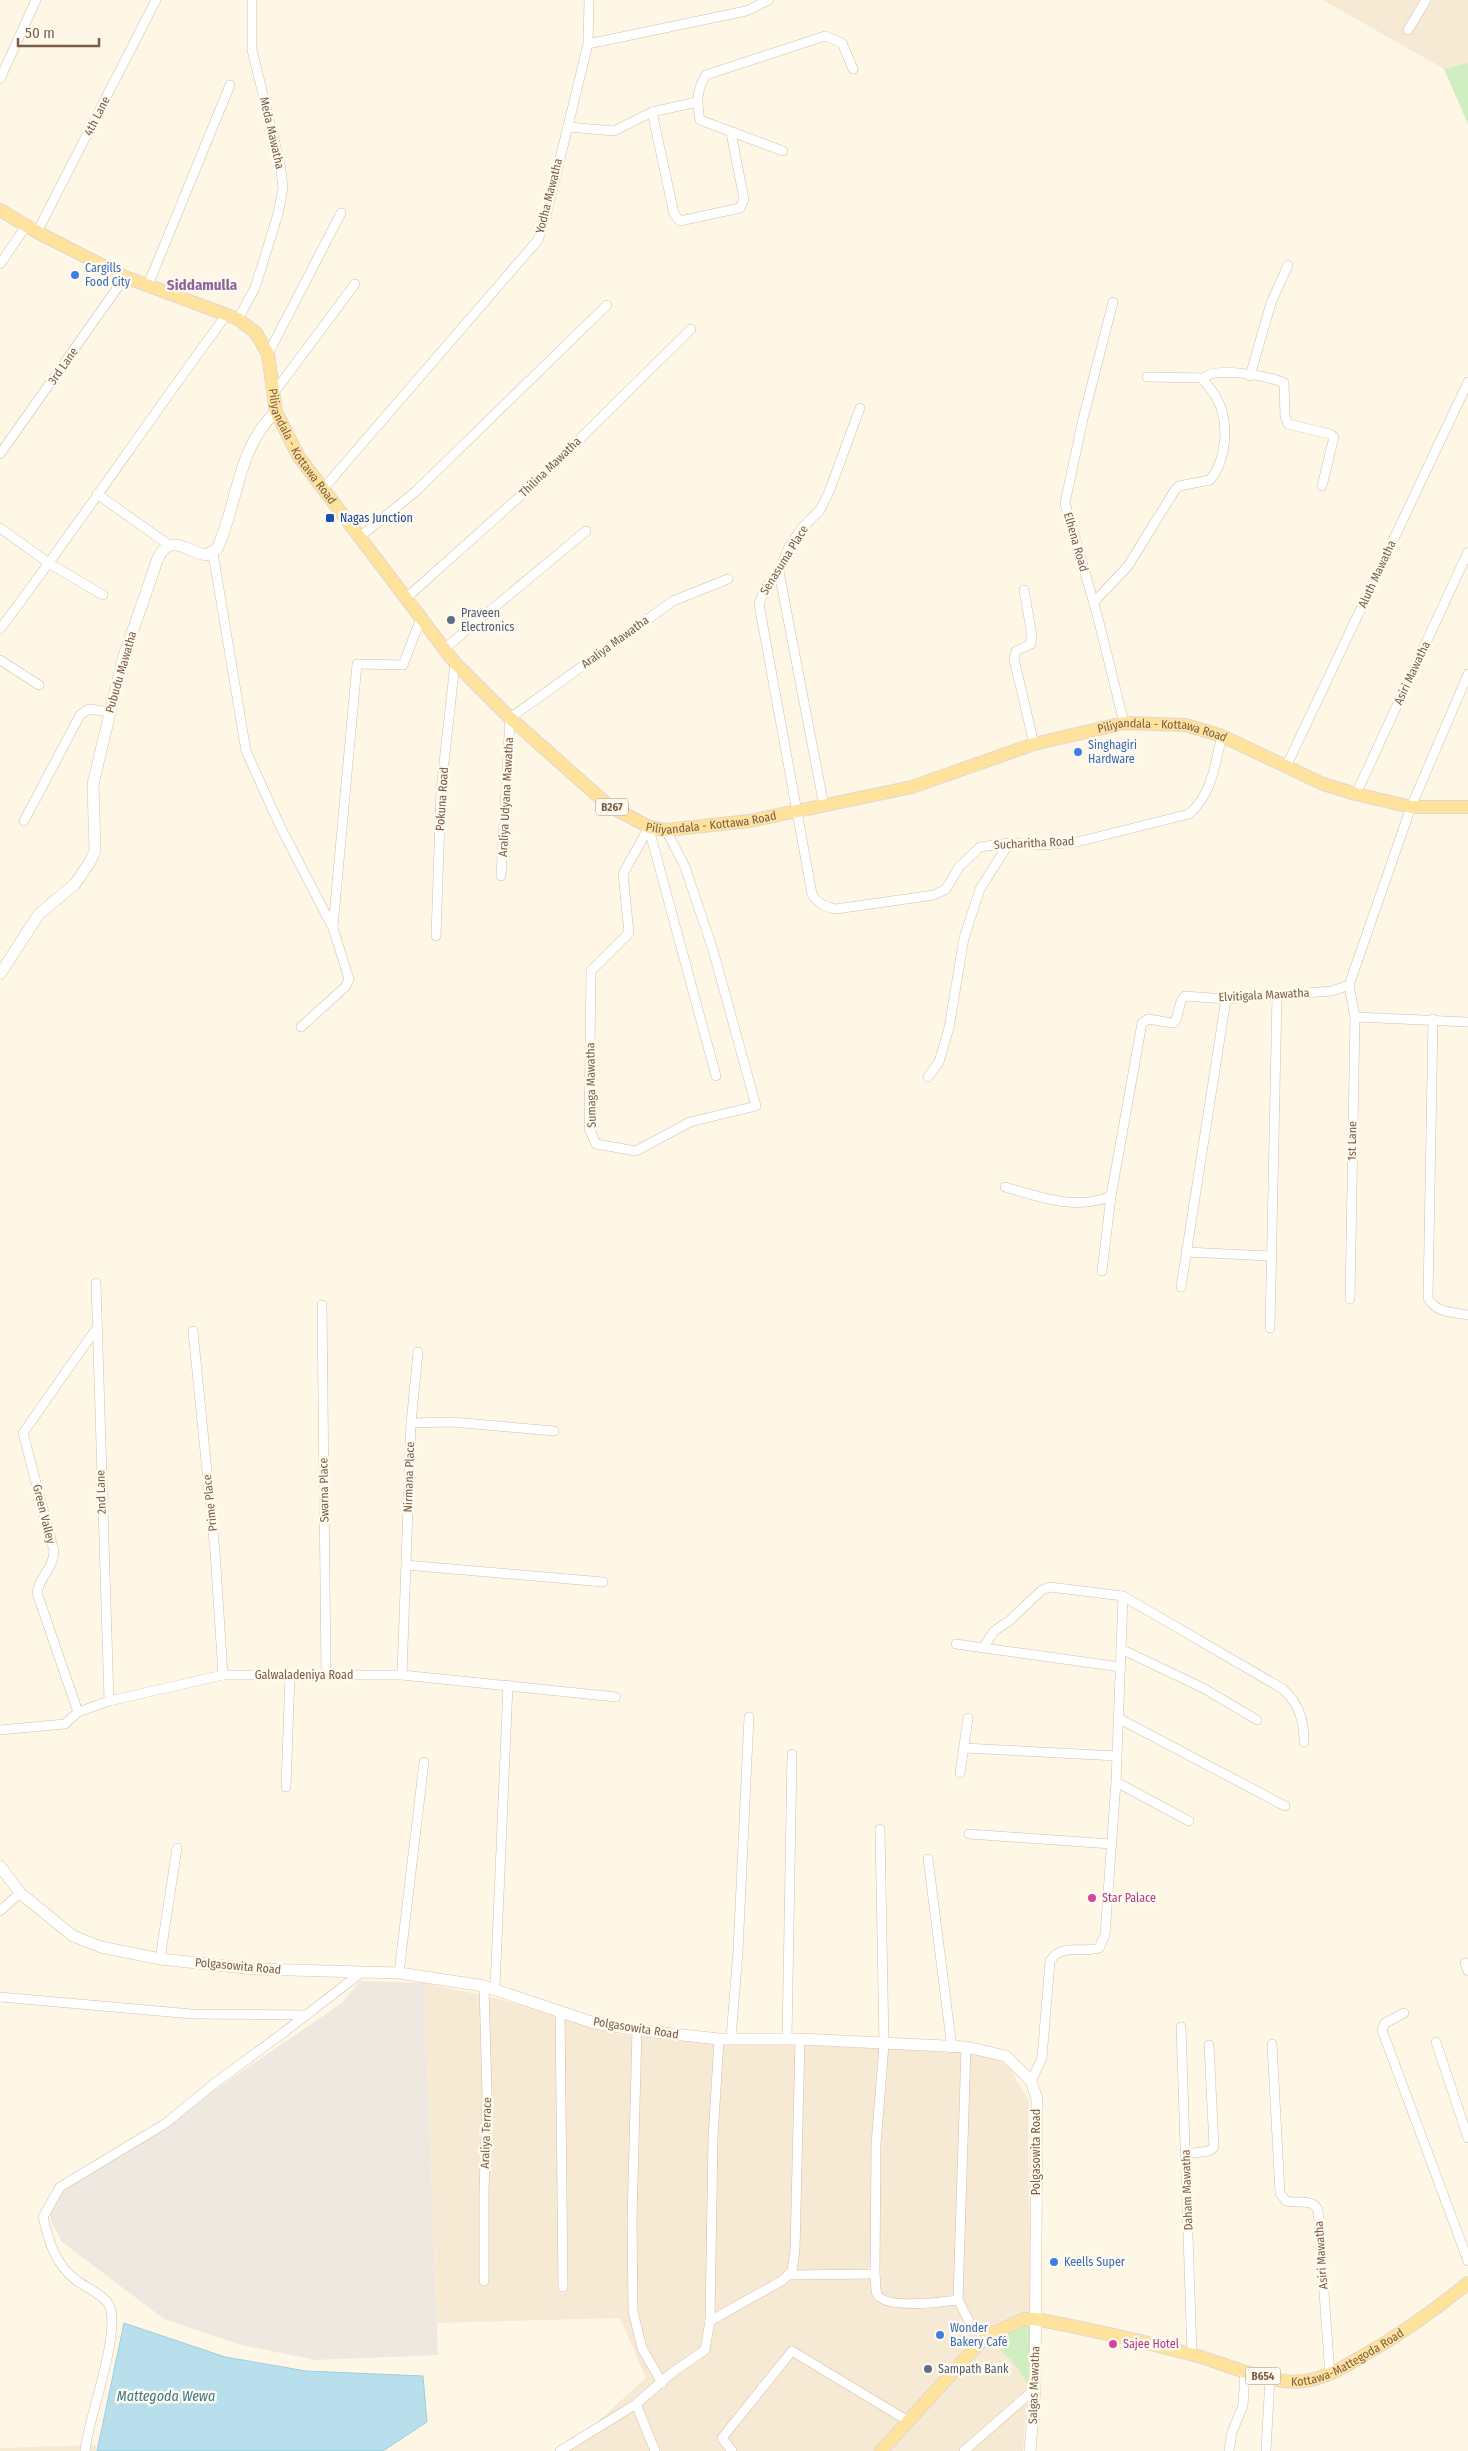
<svg xmlns="http://www.w3.org/2000/svg" width="1468" height="2451" viewBox="0 0 1468 2451" font-family="'Fira Sans Condensed',sans-serif">
<rect width="100%" height="100%" fill="#fef7e6"/>
<!-- residential -->
<g fill="#f7ead4">
<path d="M1323,0H1468V63L1444,69Z"/>
<path d="M424,1983L495,1998L621,2035L989,2054L1009,2067L1029,2101L1028,2135L1032,2343L1023,2451H565L646,2378L620,2318L437,2323Z"/>
<path d="M96,2445V2451H0V2448Z"/>
</g>
<!-- industrial -->
<path fill="#efe8e0" d="M360,1981L424,1983L438,2355L316,2360L241,2345L164,2319L62,2242L51,2221L50,2199L57,2190L127,2150L342,2003Z"/>
<!-- green -->
<g fill="#d1eec3">
<path d="M1468,63V124L1444,69Z"/>
<path d="M1033,2320L1030,2388L1013,2362L1001,2351C1001,2332 1018,2327 1033,2320Z"/>
</g>
<!-- water -->
<path fill="#b8dfeb" stroke="#9dcede" d="M124,2323L225,2357L306,2371L423,2376L427,2422L383,2451H97Z"/>
<g fill="none" stroke-linecap="round" stroke-linejoin="round">
<!-- street casing -->
<g stroke="#d2bfaa" stroke-width="10">
<g id="street">
<path d="M1408,30L1426,0"/>
<path d="M588,44L589,0"/>
<path d="M0,79L36,0"/>
<path d="M652,112L674,214L680,221L740,208L744,199L731,133"/>
<path d="M568,127L614,131L652,112L697,102"/>
<path d="M783,151L700,120C697,104 696,90 706,75L825,36L842,43L853,69"/>
<path d="M37,232L156,0"/>
<path d="M0,264L26,226"/>
<path d="M148,285L230,85"/>
<path d="M1113,302L1083,419L1065,503L1098,618L1124,723"/>
<path d="M238,319L255,288L278,214L283,188L280,163L252,50V0"/>
<path d="M268,354L341,213"/>
<path d="M1250,376L1271,303L1288,265"/>
<path d="M1204,378C1213,366 1271,376 1284,383L1285,416L1288,424L1330,434L1334,437L1322,486"/>
<path d="M273,394L355,284"/>
<path d="M860,408L829,492L820,510L801,529L788,549L779,572L764,590L759,604L812,894C818,904 825,907 836,909L934,895L946,889L959,867L980,847L1009,843L1043,845L1077,842L1189,814C1213,793 1214,766 1222,736"/>
<path d="M0,454L125,277"/>
<path d="M323,489L538,240L547,212L588,44L746,11L769,0"/>
<path d="M97,494L169,545"/>
<path d="M0,528L50,564L103,595"/>
<path d="M361,536L415,492L607,305"/>
<path d="M213,553L246,751L281,828L333,928L349,979L346,986L301,1027"/>
<path d="M779,572L824,806"/>
<path d="M1024,590L1032,636L1031,644L1016,651L1014,659L1034,744"/>
<path d="M405,599L537,481L691,329"/>
<path d="M1094,602L1128,566L1175,490L1179,486L1210,480C1227,459 1230,421 1216,397C1213,392 1208,386 1204,381V378L1147,377"/>
<path d="M0,629C78,526 150,418 227,314"/>
<path d="M444,649L586,531"/>
<path d="M0,660L39,685"/>
<path d="M1286,767L1468,382"/>
<path d="M1356,794L1468,552"/>
<path d="M24,821L80,715L89,709L110,712"/>
<path d="M649,827L623,874L629,933L591,971L589,1128L596,1144L636,1151L690,1122L756,1106L713,950L685,867L666,830"/>
<path d="M649,829L716,1076"/>
<path d="M501,876L510,718L673,601L728,579"/>
<path d="M333,927L357,664L403,665L421,618"/>
<path d="M436,936L441,790L455,663"/>
<path d="M1349,985L1355,1017L1350,1299"/>
<path d="M1355,1017L1468,1022"/>
<path d="M1433,1019L1428,1298C1436,1313 1452,1312 1468,1315"/>
<path d="M928,1077L939,1062L949,1028L964,938L980,889L1009,843"/>
<path d="M1005,1187C1039,1197 1077,1211 1111,1196"/>
<path d="M1186,1252L1270,1256"/>
<path d="M1102,1271L1111,1196L1142,1023L1148,1019L1173,1023C1181,1016 1177,1002 1185,996L1226,999L1332,991L1349,985L1411,807L1468,674"/>
<path d="M96,1283L109,1701"/>
<path d="M1181,1287L1226,999"/>
<path d="M322,1305L326,1675"/>
<path d="M1270,1328L1277,995"/>
<path d="M193,1331L215,1551L223,1675"/>
<path d="M411,1423L418,1352"/>
<path d="M406,1565L603,1582"/>
<path d="M956,1644L1120,1667"/>
<path d="M983,1648L994,1631L1009,1621L1042,1590L1050,1587L1123,1596L1283,1689C1299,1704 1304,1720 1304,1742"/>
<path d="M1121,1649L1203,1688L1257,1720"/>
<path d="M402,1675L411,1423L452,1422L554,1431"/>
<path d="M78,1712L37,1593C39,1577 54,1568 54,1551L23,1433L96,1329"/>
<path d="M1118,1718L1285,1806"/>
<path d="M0,1730L65,1724L78,1712L109,1701L223,1675H402L616,1697"/>
<path d="M964,1748L1117,1756"/>
<path d="M960,1773L968,1718"/>
<path d="M1116,1782L1189,1821"/>
<path d="M286,1787L290,1675"/>
<path d="M880,1829L884,2045L876,2144L875,2274C876,2280 875,2289 877,2294C884,2310 943,2302 958,2300"/>
<path d="M969,1834L1111,1844"/>
<path d="M928,1859L952,2048"/>
<path d="M0,1911L20,1893"/>
<path d="M160,1959L177,1848"/>
<path d="M1465,1963L1468,1971"/>
<path d="M399,1973L424,1762"/>
<path d="M495,1988L508,1685"/>
<path d="M0,1997L192,2014L307,2015"/>
<path d="M560,2011L563,2287"/>
<path d="M1404,2013L1385,2023L1382,2030L1468,2261"/>
<path d="M1181,2027L1192,2354"/>
<path d="M637,2030L632,2220L633,2311L642,2348L662,2383"/>
<path d="M731,2038L738,1951L749,1717"/>
<path d="M787,2039L792,1754"/>
<path d="M1436,2042L1468,2138"/>
<path d="M1272,2044L1280,2193L1286,2201C1297,2204 1313,2198 1318,2210L1330,2375"/>
<path d="M966,2047L958,2300L970,2323L985,2337"/>
<path d="M1031,2081L1042,2058L1050,1961C1063,1942 1079,1954 1099,1948L1105,1935L1116,1782L1123,1596"/>
<path d="M1186,2154L1209,2151L1214,2147L1209,2045"/>
<path d="M788,2275L875,2274"/>
<path d="M484,2281V2192L487,2095L484,1986"/>
<path d="M710,2321L783,2280L792,2271L795,2250L800,2039"/>
<path d="M636,2404L655,2451"/>
<path d="M85,2451C88,2418 122,2332 109,2305C104,2295 85,2287 76,2280C55,2264 49,2242 43,2217L60,2187L166,2123L215,2083L283,2033L362,1972"/>
<path d="M560,2451L636,2404L673,2372L705,2350L710,2321L713,2138L719,2039"/>
<path d="M732,2451L722,2438L792,2351L908,2421"/>
<path d="M964,2451L1035,2389"/>
<path d="M1229,2451L1232,2432L1243,2406L1245,2370"/>
<path d="M1266,2451L1270,2377"/>
</g>
</g>
<!-- secondary casing -->
<g stroke="#d8c2aa" stroke-width="12">
<g id="secondary">
<path d="M0,974L39,914L75,884L90,862L95,851L93,784L123,659L158,558C171,532 187,552 206,555L217,549C238,504 237,447 276,412"/>
<path d="M0,1866L20,1893L73,1936L101,1947L160,1959L254,1969L399,1973L484,1986L594,2023L637,2030L719,2039H800L966,2047L1006,2056L1031,2081L1037,2099L1035,2389L1030,2451"/>
</g>
</g>
<!-- primary casing -->
<g stroke="#dfd8d3" stroke-width="14">
<g id="primary">
<path id="s1" d="M0,210L37,232L125,277L238,319L256,333L268,354L276,412L299,457L455,663L510,718L608,805L649,827L666,830L749,821L912,787L1034,744L1124,723L1186,725L1222,736L1323,784L1356,794L1411,807H1468"/>
<path id="s2" d="M881,2451L985,2337L1024,2319H1035C1088,2329 1139,2340 1190,2354C1223,2362 1271,2386 1304,2381C1327,2378 1346,2366 1366,2354C1403,2333 1435,2310 1468,2283"/>
</g>
</g>
<!-- street -->
<use href="#street" stroke="#fff" stroke-width="9"/>
<!-- secondary -->
<use href="#secondary" stroke="#fff" stroke-width="11"/>
<!-- primary -->
<use href="#primary" stroke="#ffe39d" stroke-width="12"/>
</g>
<!-- markers -->
<g fill="#3f7fe0" stroke="#fffaef" stroke-width="2">
<circle cx="75" cy="275" r="5"/>
<circle cx="1078" cy="752" r="5"/>
<circle cx="1054" cy="2262" r="5"/>
<circle cx="940" cy="2335" r="5"/>
</g>
<rect fill="#1a4fb4" stroke="#fffaef" stroke-width="2" x="325" y="513" width="10" height="10" rx="2.5"/>
<g fill="#5c6f8a" stroke="#fffaef" stroke-width="2">
<circle cx="451" cy="620" r="5"/>
<circle cx="928" cy="2369" r="5"/>
</g>
<g fill="#d1479c" stroke="#fffaef" stroke-width="2">
<circle cx="1092" cy="1898" r="5"/>
<circle cx="1113" cy="2344" r="5"/>
</g>
<g text-anchor="middle" stroke-width="5" stroke-linejoin="round" paint-order="stroke">
<!-- shield labels -->
<g fill="#fffaef" stroke="#a38d79" stroke-width="1">
<rect x="596" y="798.5" width="32" height="17" rx="4"/>
<rect x="1245.5" y="2367.5" width="35" height="17" rx="4"/>
</g>
<g font-size="11" font-weight="bold" fill="#7b5e47">
<text x="612" y="811">B267</text>
<text x="1263" y="2380">B654</text>
</g>
<!-- street labels -->
<g font-size="12" fill="#7b5e47" stroke="#fffaef">
<text transform="translate(97 116) rotate(-63)" y="4">4th Lane</text>
<text transform="translate(272 133) rotate(77)" y="4">Meda Mawatha</text>
<text transform="translate(549 196) rotate(-76)" y="4">Yodha Mawatha</text>
<text transform="translate(63 366) rotate(-55)" y="4">3rd Lane</text>
<text dy="4" stroke="none"><textPath href="#s1" startOffset="410">Piliyandala - Kottawa Road</textPath></text>
<text transform="translate(550 467) rotate(-44)" y="4">Thilina Mawatha</text>
<text transform="translate(1076 542) rotate(74)" y="4">Elhena Road</text>
<text transform="translate(784 560) rotate(-58)" y="4">Senasuma Place</text>
<text transform="translate(1377 574) rotate(-65)" y="4">Aluth Mawatha</text>
<text transform="translate(615 642) rotate(-36)" y="4">Araliya Mawatha</text>
<text transform="translate(121 672) rotate(-74)" y="4">Pubudu Mawatha</text>
<text transform="translate(1412 673) rotate(-65)" y="4">Asiri Mawatha</text>
<text dy="4" stroke="none"><textPath href="#s1" startOffset="1460">Piliyandala - Kottawa Road</textPath></text>
<text transform="translate(506 797) rotate(-87)" y="4">Araliya Udyana Mawatha</text>
<text transform="translate(442 799) rotate(-86)" y="4">Pokuna Road</text>
<text dy="4" stroke="none"><textPath href="#s1" startOffset="995">Piliyandala - Kottawa Road</textPath></text>
<text transform="translate(1034 843) rotate(-3)" y="4">Sucharitha Road</text>
<text transform="translate(1264 995) rotate(-3)" y="4">Elvitigala Mawatha</text>
<text transform="translate(591 1085) rotate(-91)" y="4">Sumaga Mawatha</text>
<text transform="translate(1352 1141) rotate(-89)" y="4">1st Lane</text>
<text transform="translate(409 1477) rotate(-88)" y="4">Nirmana Place</text>
<text transform="translate(324 1490) rotate(-91)" y="4">Swarna Place</text>
<text transform="translate(101 1492) rotate(-92)" y="4">2nd Lane</text>
<text transform="translate(210 1503) rotate(-96)" y="4">Prime Place</text>
<text transform="translate(44 1514) rotate(76)" y="4">Green Valley</text>
<text x="304" y="1679">Galwaladeniya Road</text>
<text transform="translate(238 1966) rotate(5)" y="4">Polgasowita Road</text>
<text transform="translate(636 2028) rotate(9)" y="4">Polgasowita Road</text>
<text transform="translate(486 2133) rotate(-88)" y="4">Araliya Terrace</text>
<text transform="translate(1036 2152) rotate(-90)" y="4">Polgasowita Road</text>
<text transform="translate(1187 2190) rotate(-92)" y="4">Daham Mawatha</text>
<text transform="translate(1321 2255) rotate(-94)" y="4">Asiri Mawatha</text>
<text dy="4" stroke="none"><textPath href="#s2" startOffset="534">Kottawa-Mattegoda Road</textPath></text>
<text transform="translate(1034 2385) rotate(-88)" y="4">Salgas Mawatha</text>
</g>
<!-- shop labels -->
<g font-size="12" fill="#366cbe" stroke="#fffaef" text-anchor="start">
<text x="85" y="272">Cargills<tspan x="85" dy="14">Food City</tspan></text>
<text x="1088" y="749">Singhagiri<tspan x="1088" dy="14">Hardware</tspan></text>
<text x="1064" y="2266">Keells Super</text>
<text x="950" y="2332">Wonder<tspan x="950" dy="14">Bakery Café</tspan></text>
</g>
<!-- transit labels -->
<g font-size="12" fill="#164399" stroke="#fffaef" text-anchor="start">
<text x="340" y="522">Nagas Junction</text>
</g>
<!-- service labels -->
<g font-size="12" fill="#4e5e75" stroke="#fffaef" text-anchor="start">
<text x="461" y="617">Praveen<tspan x="461" dy="14">Electronics</tspan></text>
<text x="938" y="2373">Sampath Bank</text>
</g>
<!-- hotel labels -->
<g font-size="12" fill="#b23c85" stroke="#fffaef" text-anchor="start">
<text x="1102" y="1902">Star Palace</text>
<text x="1123" y="2348">Sajee Hotel</text>
</g>
<!-- water labels -->
<g font-size="14" font-style="italic" fill="#3b768a" stroke="#fffaef">
<text x="166" y="2401">Mattegoda Wewa</text>
</g>
<!-- quarter labels -->
<g font-size="15" font-weight="bold" fill="#90639f" stroke="#fffaef">
<text x="202" y="290">Siddamulla</text>
</g>
</g>
<!-- scale -->
<path d="M18 38v8h81v-8" fill="none" stroke="#7b5e47" stroke-width="2.5"/>
<text x="25" y="38" font-size="15" fill="#7b5e47" stroke="#fffaef" stroke-width="4" paint-order="stroke">50 m</text>
</svg>
